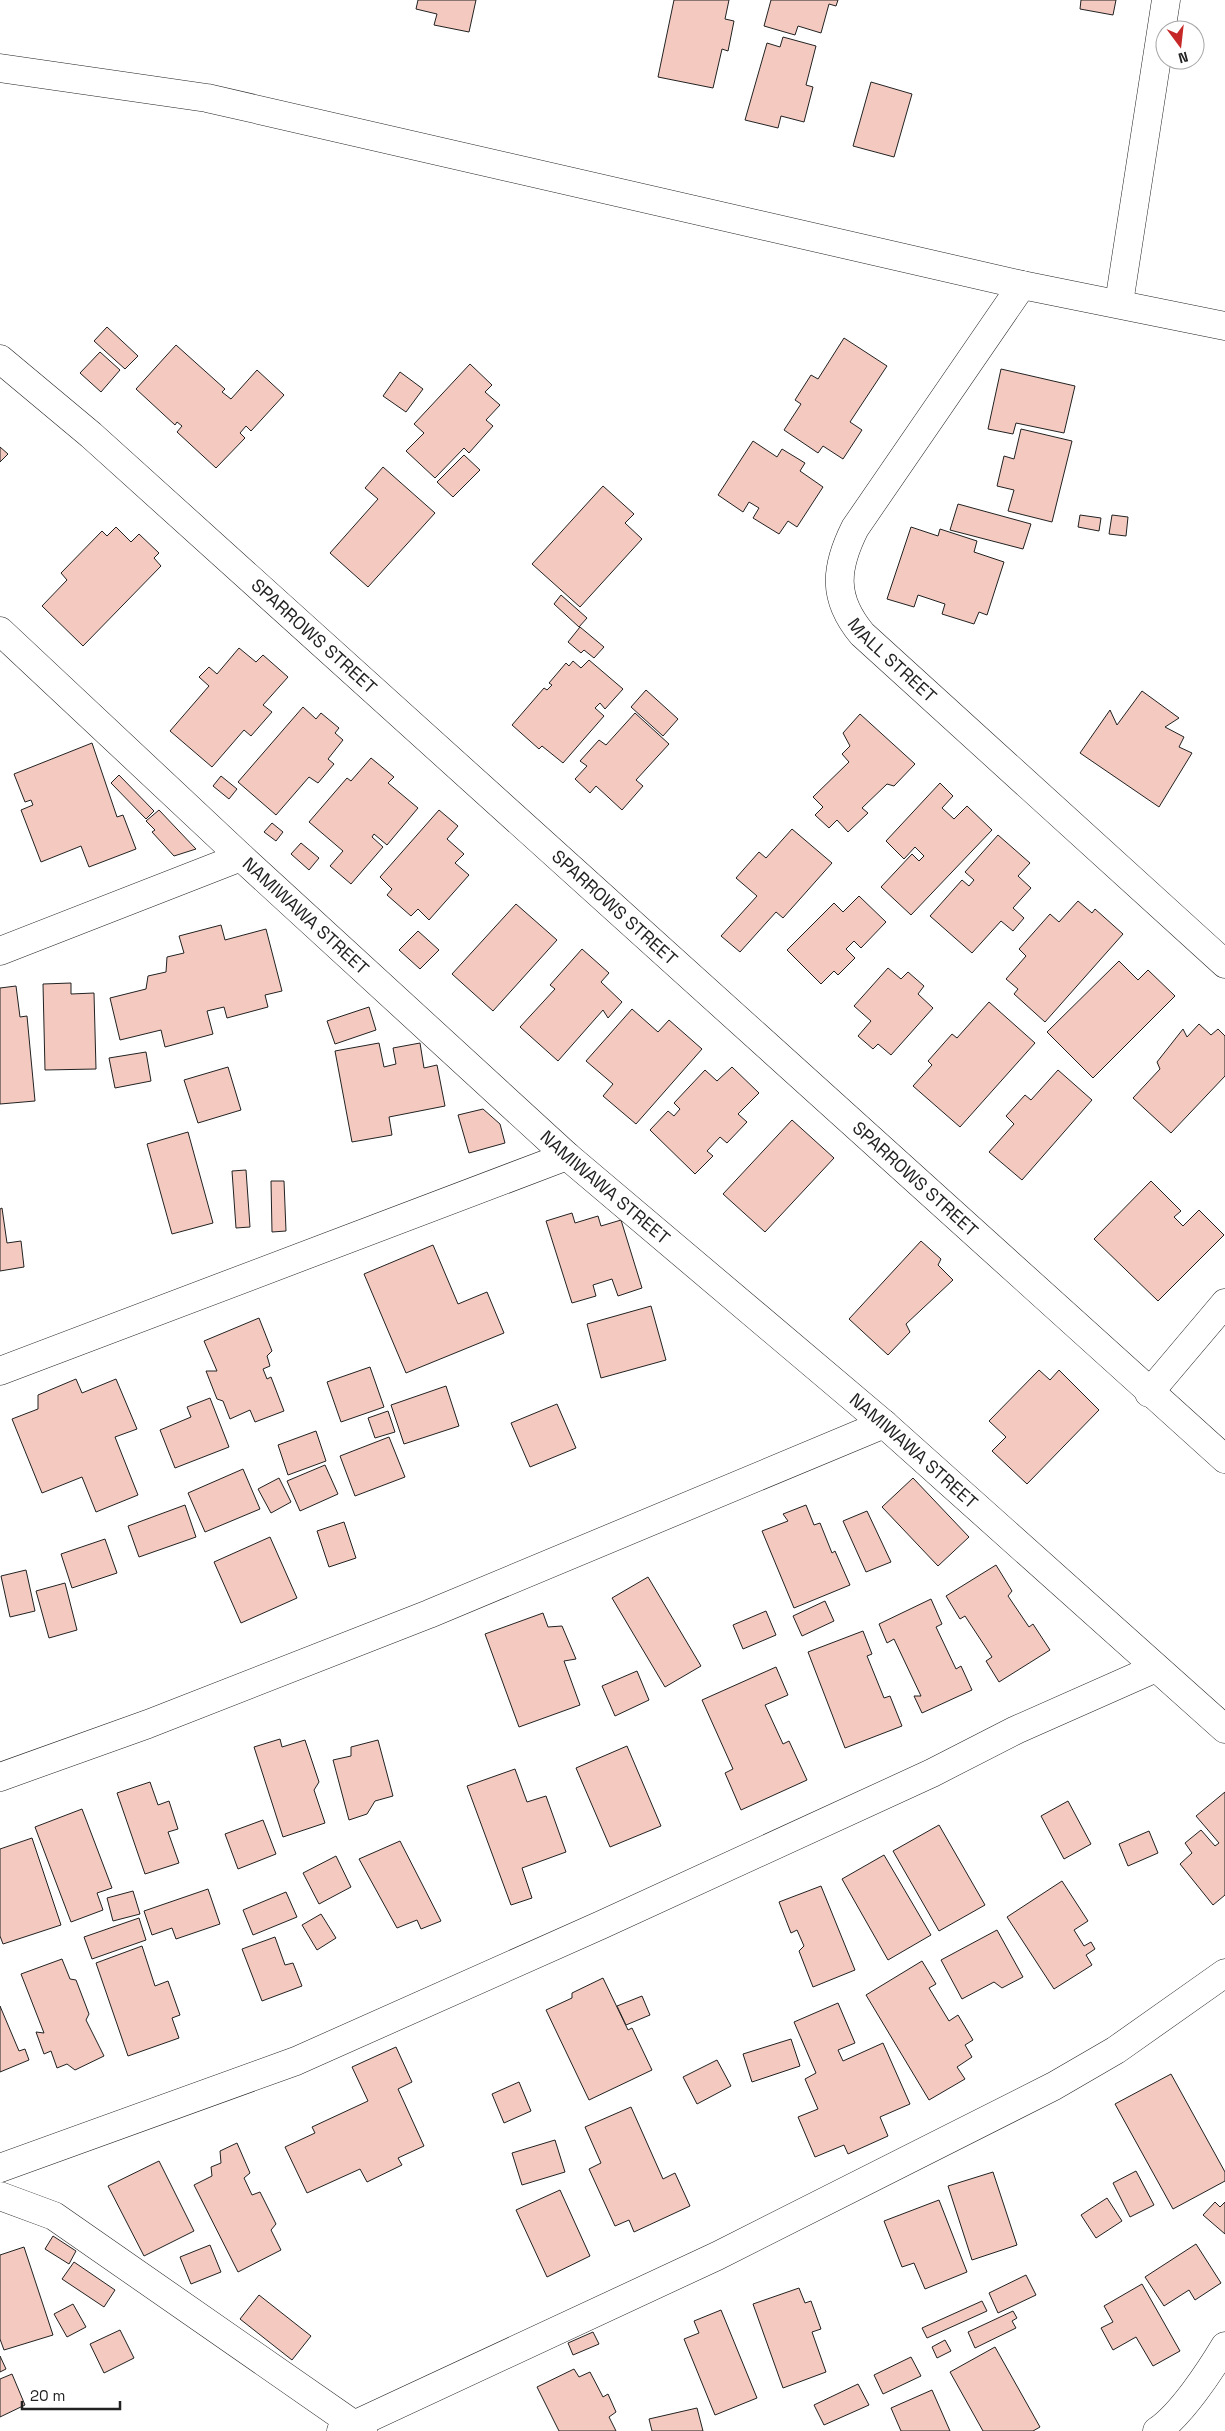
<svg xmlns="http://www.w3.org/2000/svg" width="1225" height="2431" viewBox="0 0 1225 2431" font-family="'Space Grotesk',sans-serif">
<rect width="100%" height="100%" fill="#fff"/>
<!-- building -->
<g fill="#f3c9c0" stroke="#222">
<path d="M418,0H476L469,32L434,25L437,14L416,9Z"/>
<path d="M674,0H729L725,19L734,21L728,51L722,49L713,88L658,77Z"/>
<path d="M771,0H838L836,6L829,4L821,33L798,26L795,35L764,26Z"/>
<path d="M1081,0H1116L1113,15L1080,9Z"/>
<path d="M783,37L816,46L806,85L813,87L804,122L781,116L778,128L745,120L767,43L780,47Z"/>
<path d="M871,82L912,94L894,157L853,146Z"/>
<path d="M107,327L138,356L125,369L94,341Z"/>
<path d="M844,338L887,366L850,422L862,430L843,459L823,446L818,453L784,430L801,404L795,400L811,375L818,379Z"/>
<path d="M176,345L225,389L222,392L231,399L257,370L284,395L251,431L246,426L240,433L245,438L216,468L177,432L182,426L177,422L175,425L136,389Z"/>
<path d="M100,352L120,370L101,392L80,373Z"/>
<path d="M470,364L492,385L485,392L500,405L486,420L493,426L469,453L464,448L435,478L406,451L424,433L414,424Z"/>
<path d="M1001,369L1075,386L1064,433L1016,423L1013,434L988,429Z"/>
<path d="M400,372L423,389L406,412L383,396Z"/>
<path d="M1021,429L1072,441L1052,522L1008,511L1014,490L997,486L1004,456L1014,459Z"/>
<path d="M753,441L777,457L782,449L805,463L800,471L823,487L797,527L788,521L779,534L753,518L759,508L749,502L743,512L718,495Z"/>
<path d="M0,447L8,454L0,462Z"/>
<path d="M464,455L480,470L453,497L437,482Z"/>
<path d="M383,467L435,513L368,587L330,553L378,499L365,488Z"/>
<path d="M603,486L634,514L625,523L642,539L580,607L532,564Z"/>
<path d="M958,504L1031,524L1023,549L950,530Z"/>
<path d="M1080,515L1101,518L1099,531L1078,527Z"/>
<path d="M1112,515L1128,517L1126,536L1109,534Z"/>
<path d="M116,527L131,542L139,534L159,553L154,558L161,566L83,646L42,606L67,580L61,573L102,531L107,536Z"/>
<path d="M911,527L938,536L940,529L977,541L974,552L1004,562L987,615L979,612L974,624L942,614L945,604L918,595L914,607L887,599Z"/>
<path d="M561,595L587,618L579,627L554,604Z"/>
<path d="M580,627L604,647L594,658L584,650L581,653L568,642Z"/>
<path d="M239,648L256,662L263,655L288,677L263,705L272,712L251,736L244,730L212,767L170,731L209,686L199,677L209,667L217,674Z"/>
<path d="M589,660L623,689L605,709L600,703L595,708L604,716L563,763L542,746L539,749L512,725L544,688L547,690L552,685L549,683L566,663L569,666L573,661L581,668Z"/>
<path d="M646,690L678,719L663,736L631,707Z"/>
<path d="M1142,691L1179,718L1165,727L1184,737L1179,747L1192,753L1159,807L1080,753L1110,710L1117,725Z"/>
<path d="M303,707L316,719L321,713L339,728L335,733L343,740L328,759L334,764L318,783L309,777L276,815L238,782Z"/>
<path d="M635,713L669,744L636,780L643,786L622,810L596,786L590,793L575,779L587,766L580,761L599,740L606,745Z"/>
<path d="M860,714L915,764L894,786L887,784L862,808L868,813L848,832L837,820L829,828L815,815L823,807L813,797L849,762L842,754L850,746L843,733Z"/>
<path d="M92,743L117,817L123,815L136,849L89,867L81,846L41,862L21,810L33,805L31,800L25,802L14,774Z"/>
<path d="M371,758L394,777L388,783L418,808L387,845L374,834L372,837L383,847L351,884L330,866L343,851L309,822L347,778L351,781Z"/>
<path d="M119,775L154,811L146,819L111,783Z"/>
<path d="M221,776L237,789L229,799L213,786Z"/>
<path d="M940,783L953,796L942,808L954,819L967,806L992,830L911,915L881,887L912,854L919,861L924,856L915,847L904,859L886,841Z"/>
<path d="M159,810L196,849L174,856L152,832L155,830L146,821Z"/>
<path d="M439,810L458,826L447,839L464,854L455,863L469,875L429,920L418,909L411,916L387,895L392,889L380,877Z"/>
<path d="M272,823L283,832L276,841L264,832Z"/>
<path d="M792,829L832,863L783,918L776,912L740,952L721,936L757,896L736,878L759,852L766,858Z"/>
<path d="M998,835L1030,863L1018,876L1031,888L1013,908L1024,918L1013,931L1001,921L972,953L930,916L962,880L969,886L974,880L965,872Z"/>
<path d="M301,843L319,858L309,870L291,854Z"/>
<path d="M859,896L886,922L861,948L854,941L846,949L855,958L838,975L834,971L821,984L787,950L834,903L843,912Z"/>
<path d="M1078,901L1092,913L1095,909L1123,934L1045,1022L1014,994L1018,989L1006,979L1026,956L1019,949L1050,914L1059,922Z"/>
<path d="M516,904L557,940L493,1011L452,974Z"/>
<path d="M221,925L225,940L266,929L282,991L265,995L268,1007L227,1018L224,1007L207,1011L213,1034L165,1047L161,1030L120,1040L110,998L146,989L148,976L166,972L167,957L184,953L179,936Z"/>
<path d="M418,931L439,950L420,969L399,950Z"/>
<path d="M582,949L609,973L601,982L622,1002L608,1018L603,1010L558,1061L520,1027L555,989L550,985Z"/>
<path d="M1119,961L1138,980L1148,970L1175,996L1093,1078L1047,1032Z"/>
<path d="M888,968L901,979L908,972L924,986L918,994L933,1008L891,1055L878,1044L873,1049L858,1036L871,1021L854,1006Z"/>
<path d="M71,983V994L94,993L96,1069L45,1070L43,984Z"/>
<path d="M16,986L20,1017L27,1016L35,1101L0,1104V988Z"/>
<path d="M989,1002L1035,1043L960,1127L913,1086L932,1065L928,1061L952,1034L957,1038Z"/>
<path d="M369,1007L376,1030L335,1044L327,1021Z"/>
<path d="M632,1009L658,1032L669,1020L702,1049L636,1124L603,1096L613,1084L586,1061Z"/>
<path d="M1199,1024L1211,1035L1218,1029L1225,1036V1076L1171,1133L1133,1098L1160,1069L1157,1062L1183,1029L1187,1037Z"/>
<path d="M379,1043L384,1067L396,1064L393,1048L420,1043L424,1068L437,1065L445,1106L389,1117L392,1135L352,1142L335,1051Z"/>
<path d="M146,1052L151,1081L115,1088L109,1058Z"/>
<path d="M228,1067L241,1110L198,1123L184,1080Z"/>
<path d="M732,1067L759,1093L738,1114L747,1122L727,1143L720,1137L707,1151L713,1156L695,1174L650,1130L668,1111L674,1116L680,1109L674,1103L705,1070L717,1081Z"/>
<path d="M1058,1070L1092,1100L1022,1180L989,1152L1014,1124L1006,1116L1025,1095L1031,1100Z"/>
<path d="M483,1109L500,1124L505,1143L469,1153L458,1115Z"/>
<path d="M792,1120L834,1158L765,1232L723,1194Z"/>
<path d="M188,1132L213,1223L172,1234L147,1144Z"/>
<path d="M246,1170L250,1227L236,1228L232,1171Z"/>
<path d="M271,1181H284L286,1231L272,1232Z"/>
<path d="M1151,1181L1181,1211L1174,1217L1183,1226L1199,1210L1224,1235L1158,1301L1094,1239Z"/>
<path d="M2,1208L7,1243L21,1241L24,1267L0,1271V1209Z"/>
<path d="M572,1213L575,1223L598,1216L601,1226L621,1220L642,1288L618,1296L612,1279L593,1285L596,1296L572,1303L546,1221Z"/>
<path d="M921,1241L941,1259L938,1265L953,1280L906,1324L910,1332L888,1355L849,1319Z"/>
<path d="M433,1245L458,1304L487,1292L504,1333L406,1373L364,1274Z"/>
<path d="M651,1306L666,1360L601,1378L587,1324Z"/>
<path d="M259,1318L272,1351L267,1356L270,1366L263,1369L267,1379L271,1377L284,1411L255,1422L250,1410L230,1419L223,1401L217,1399L206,1371H217L204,1341Z"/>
<path d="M370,1367L384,1407L341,1422L327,1382Z"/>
<path d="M1039,1370L1050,1380L1059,1370L1099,1410L1027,1484L992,1451L1006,1437L989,1421Z"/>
<path d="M76,1379L82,1393L116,1379L137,1429L115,1437L138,1495L96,1512L82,1477L42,1493L12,1419L38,1409V1395Z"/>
<path d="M446,1386L459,1426L404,1444L391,1405Z"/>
<path d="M210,1398L229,1447L175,1468L160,1430L191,1417L187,1407Z"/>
<path d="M557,1404L576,1448L530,1467L511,1423Z"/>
<path d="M388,1411L395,1432L375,1438L368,1418Z"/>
<path d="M316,1431L326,1461L288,1475L278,1445Z"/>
<path d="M389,1437L405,1477L355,1496L340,1456Z"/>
<path d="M325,1465L338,1494L300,1511L287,1481Z"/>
<path d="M243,1469L260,1509L205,1532L188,1493Z"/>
<path d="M279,1478L291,1502L271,1513L258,1489Z"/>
<path d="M913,1478L969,1537L938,1566L882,1507Z"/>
<path d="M185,1505L196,1537L139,1557L128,1526Z"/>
<path d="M806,1505L814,1525L820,1523L832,1553L835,1551L850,1585L794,1608L762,1531L788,1521L783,1514Z"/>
<path d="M867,1511L891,1562L866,1572L843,1521Z"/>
<path d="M344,1522L356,1558L329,1567L317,1531Z"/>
<path d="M270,1537L297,1598L241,1623L214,1562Z"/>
<path d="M105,1539L117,1573L72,1588L61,1554Z"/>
<path d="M996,1565L1012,1591L1008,1596L1029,1627L1033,1624L1050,1650L999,1682L986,1661L992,1657L965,1616L960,1619L946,1596Z"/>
<path d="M26,1570L35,1611L10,1617L1,1576Z"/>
<path d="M648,1577L701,1666L665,1687L612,1598Z"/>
<path d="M65,1583L77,1630L49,1638L36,1591Z"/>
<path d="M931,1599L942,1624L936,1627L956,1669L961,1666L972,1690L922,1713L914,1696H921L894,1639L887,1643L879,1624Z"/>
<path d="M825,1601L834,1621L802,1636L793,1616Z"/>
<path d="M766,1611L776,1635L743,1649L733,1625Z"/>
<path d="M543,1613L548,1627L562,1626L576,1659L564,1661L580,1705L519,1727L485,1634Z"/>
<path d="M863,1631L872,1654L867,1656L884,1698L890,1696L902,1726L845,1748L808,1652Z"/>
<path d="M776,1667L788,1695L765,1705L783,1744L789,1741L807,1780L741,1810L725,1773L733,1769L702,1700Z"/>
<path d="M637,1671L649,1700L615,1716L602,1686Z"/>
<path d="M280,1739L282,1747L305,1740L319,1782L314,1790L325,1823L283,1837L254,1747Z"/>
<path d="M378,1740L393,1796L375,1801L367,1814L349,1820L333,1760L351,1756V1747Z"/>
<path d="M627,1746L661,1826L610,1847L576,1768Z"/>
<path d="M515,1769L527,1802L546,1796L566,1852L522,1868L532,1898L511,1905L467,1786Z"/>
<path d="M150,1782L158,1805L169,1801L178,1829L168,1832L179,1863L145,1874L117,1793Z"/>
<path d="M1225,1792V1895L1213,1905L1180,1864L1192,1853L1185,1843L1201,1830L1215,1846L1219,1843L1196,1816Z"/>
<path d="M1068,1801L1091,1844L1064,1859L1041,1816Z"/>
<path d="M82,1809L112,1888L97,1893L103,1910L71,1922L35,1827Z"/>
<path d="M263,1820L276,1854L238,1869L225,1834Z"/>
<path d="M939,1825L985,1905L939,1931L893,1851Z"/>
<path d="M1149,1831L1158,1853L1128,1866L1119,1844Z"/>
<path d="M32,1838L61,1925L3,1944L0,1936V1849Z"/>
<path d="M400,1841L441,1921L421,1929L417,1920L397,1928L359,1859Z"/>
<path d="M884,1855L931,1935L888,1960L842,1879Z"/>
<path d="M336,1856L351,1887L319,1904L303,1873Z"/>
<path d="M1062,1881L1088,1921L1074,1930L1084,1946L1091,1942L1095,1949L1086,1955L1092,1965L1054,1989L1007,1917Z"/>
<path d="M821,1886L855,1970L813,1987L799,1951L804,1946L797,1930L791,1933L779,1902Z"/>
<path d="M208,1889L220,1924L176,1939L172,1928L152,1935L144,1911Z"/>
<path d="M133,1891L140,1914L113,1921L107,1898Z"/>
<path d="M286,1892L297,1917L253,1935L243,1910Z"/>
<path d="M321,1914L336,1938L317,1950L302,1925Z"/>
<path d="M139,1918L146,1940L92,1959L84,1937Z"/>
<path d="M997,1930L1023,1977L1002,1988L994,1982L962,1999L941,1960Z"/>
<path d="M275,1937L285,1965L293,1963L302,1986L262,2001L242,1949Z"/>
<path d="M142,1946L155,1986L168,1981L180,2015L172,2018L179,2038L128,2056L96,1963Z"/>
<path d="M62,1959L70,1979L76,1980L89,2014L86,2020L104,2056L75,2070L67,2064L57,2068L51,2051L44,2054L36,2032L44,2033L21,1974Z"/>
<path d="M922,1961L936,1984L929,1988L949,2021L958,2015L973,2040L965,2045L972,2057L957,2067L965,2079L929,2100L866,1995Z"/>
<path d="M603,1978L628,2030L632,2028L652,2070L589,2100L546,2010L572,1998V1993Z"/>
<path d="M642,1996L650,2015L626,2025L617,2006Z"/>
<path d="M838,2003L855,2043L838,2050L843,2061L883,2043L910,2104L880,2117L888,2136L848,2154L844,2145L815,2157L798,2117L818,2109L805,2079L816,2073L794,2022Z"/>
<path d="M0,2006L19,2051L25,2049L29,2060L0,2072Z"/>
<path d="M791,2039L800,2066L752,2082L743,2054Z"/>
<path d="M396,2047L412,2082L398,2089L424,2146L398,2158L402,2165L367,2182L360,2169L307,2193L285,2147L315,2133L312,2127L368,2101L352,2067Z"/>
<path d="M717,2060L731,2086L697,2104L683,2077Z"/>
<path d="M1171,2074L1225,2172V2181L1173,2209L1115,2104Z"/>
<path d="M519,2082L531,2111L504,2123L492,2094Z"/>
<path d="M631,2107L663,2179L675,2173L690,2206L634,2232L629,2220L615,2226L589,2169L601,2163L585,2127Z"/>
<path d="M555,2140L565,2172L522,2185L512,2153Z"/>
<path d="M237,2143L250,2173L244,2178L252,2195L260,2192L276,2224L271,2230L281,2250L238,2272L194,2185L212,2176L211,2167L221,2163L220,2151Z"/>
<path d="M159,2161L194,2231L144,2256L108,2186Z"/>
<path d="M1136,2171L1154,2205L1130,2217L1113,2183Z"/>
<path d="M993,2172L1017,2245L972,2260L948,2186Z"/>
<path d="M560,2190L590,2256L547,2277L516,2210Z"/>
<path d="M1107,2198L1122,2221L1096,2238L1081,2215Z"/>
<path d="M939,2200L967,2272L925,2289L914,2263L902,2267L884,2221Z"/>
<path d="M1215,2202L1220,2207L1225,2202V2234L1203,2215Z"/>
<path d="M53,2236L76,2251L69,2264L45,2249Z"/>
<path d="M1196,2244L1221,2283L1195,2300L1189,2290L1164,2306L1145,2277Z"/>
<path d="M210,2245L221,2272L191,2284L180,2257Z"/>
<path d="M24,2247L53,2335L4,2350L0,2339V2255Z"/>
<path d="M74,2262L115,2290L104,2307L62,2279Z"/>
<path d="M1026,2275L1036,2295L998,2313L989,2293Z"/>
<path d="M1142,2284L1180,2351L1153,2366L1136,2337L1113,2350L1101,2328L1113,2322L1104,2306Z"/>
<path d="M799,2288L805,2303L811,2301L821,2329L812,2332L826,2372L783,2388L753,2304Z"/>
<path d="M259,2295L311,2336L292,2360L240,2319Z"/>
<path d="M982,2301L987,2311L927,2338L922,2328Z"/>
<path d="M73,2304L86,2327L67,2337L54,2314Z"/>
<path d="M721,2310L757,2398L715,2415L684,2339L699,2333L694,2321Z"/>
<path d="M1013,2311L1017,2318L1012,2321L1016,2328L975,2348L968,2332Z"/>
<path d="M120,2330L134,2358L104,2373L90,2344Z"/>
<path d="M593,2332L599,2344L573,2355L568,2343Z"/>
<path d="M945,2340L951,2351L937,2358L932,2347Z"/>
<path d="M995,2347L1040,2427L1033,2431H983L950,2372Z"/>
<path d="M0,2356L6,2369L0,2372Z"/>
<path d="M911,2357L921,2376L883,2394L874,2375Z"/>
<path d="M574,2369L579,2377L590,2372L603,2397L608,2394L616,2412L609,2417L616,2431H559L537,2387Z"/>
<path d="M12,2374L25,2405L0,2417V2379Z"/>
<path d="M858,2384L869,2405L824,2425L814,2405Z"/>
<path d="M932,2390L950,2431H901L891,2408Z"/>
<path d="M697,2408L703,2431H652L649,2419Z"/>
</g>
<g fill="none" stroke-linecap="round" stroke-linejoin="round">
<!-- street casing -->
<g stroke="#222" stroke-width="29">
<g id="street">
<path d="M0,68L207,98L1022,285L1225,326"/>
<path id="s1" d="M1022,285L855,528C835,568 832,598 862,634L1225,964"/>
<path d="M1119,303L1166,0"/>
<path id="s2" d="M0,359L91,435L1225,1459"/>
<path id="s3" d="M0,631L241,857L567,1156L884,1424L1225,1729"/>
<path d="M0,951L241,857"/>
<path d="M0,1371L567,1156"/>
<path d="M1149,1393L1225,1303"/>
<path d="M0,1777L148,1724L429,1614L884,1424"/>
<path d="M0,2168L296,2061L601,1925L932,1773L1016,1730L1156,1668"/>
<path d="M0,2196L54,2216L363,2431"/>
<path d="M341,2431L717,2256L1054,2086L1116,2050L1225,1973"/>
<path d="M1157,2431C1181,2415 1210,2371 1225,2346"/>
</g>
</g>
<!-- street -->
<use href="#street" stroke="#fff" stroke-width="28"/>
</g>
<g text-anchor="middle" stroke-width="4" stroke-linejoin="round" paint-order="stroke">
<!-- street labels -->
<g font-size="18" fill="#222" stroke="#fff">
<text dy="6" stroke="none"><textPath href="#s2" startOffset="419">SPARROWS STREET</textPath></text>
<text dy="6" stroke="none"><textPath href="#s1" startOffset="449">MALL STREET</textPath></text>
<text dy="6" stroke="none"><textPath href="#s2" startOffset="824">SPARROWS STREET</textPath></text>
<text dy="6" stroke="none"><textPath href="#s3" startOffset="418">NAMIWAWA STREET</textPath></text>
<text dy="6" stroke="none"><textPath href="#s2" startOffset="1229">SPARROWS STREET</textPath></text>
<text dy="6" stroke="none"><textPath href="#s3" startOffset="822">NAMIWAWA STREET</textPath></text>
<text dy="6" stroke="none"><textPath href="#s3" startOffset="1228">NAMIWAWA STREET</textPath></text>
</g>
</g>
<!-- north arrow -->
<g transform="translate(1180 45) rotate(165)"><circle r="24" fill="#ffffff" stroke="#a7a7a7"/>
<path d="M0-4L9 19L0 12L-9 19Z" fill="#c62828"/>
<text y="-8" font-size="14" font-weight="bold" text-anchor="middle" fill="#222222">N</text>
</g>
<!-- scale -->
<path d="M22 2401v8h98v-8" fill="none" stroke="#222222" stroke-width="2.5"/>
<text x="30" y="2401" font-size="15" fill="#222222" stroke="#ffffff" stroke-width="4" paint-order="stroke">20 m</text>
</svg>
